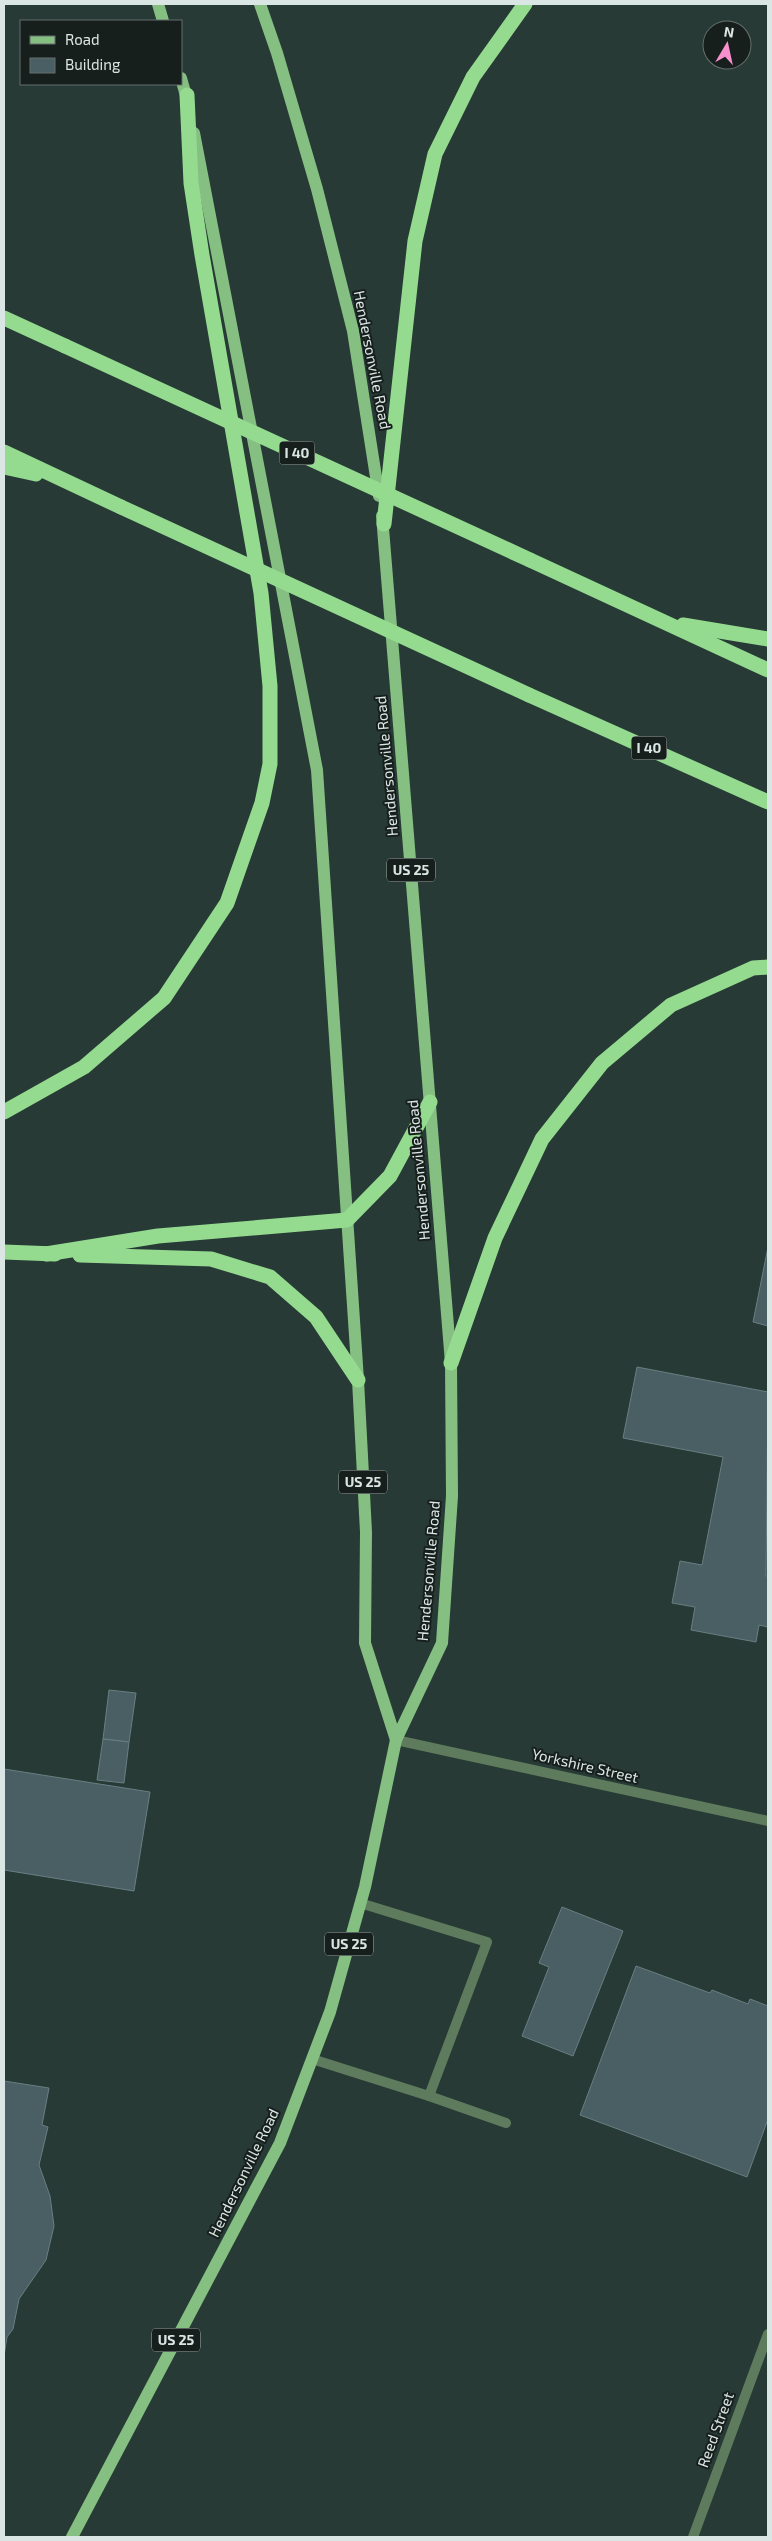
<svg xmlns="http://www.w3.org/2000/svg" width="772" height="2541" viewBox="0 0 772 2541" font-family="'Exo 2',sans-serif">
<rect width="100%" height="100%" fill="#273a35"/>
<!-- building -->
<g fill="#4a5f63" stroke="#687f83">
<path d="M768,1247V1326L753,1322Z"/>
<path d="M637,1367L768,1392L766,1576H768V1627L759,1625L756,1642L691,1630L695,1607L672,1603L680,1561L702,1565L723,1457L623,1438Z"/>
<path d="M109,1690L136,1693L129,1742L103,1739Z"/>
<path d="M103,1739L129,1742L124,1783L97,1780Z"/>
<path d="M4,1769L150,1792L134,1891L4,1870Z"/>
<path d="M562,1907L623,1931L573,2056L522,2036L549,1967L539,1963Z"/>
<path d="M636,1966L710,1993L712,1990L748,2004L750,1999L768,2006V2119L747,2177L580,2115Z"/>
<path d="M4,2081L49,2088L42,2125L48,2127L39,2165L50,2196L54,2226L46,2260L19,2299L13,2329L7,2337L4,2356Z"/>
</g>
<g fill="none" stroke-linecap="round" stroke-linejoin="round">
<!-- service -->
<g stroke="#5f7b5d" stroke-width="10">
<path d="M312,2059L429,2096L487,1942L360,1903"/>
<path d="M429,2096L506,2123"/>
</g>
<!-- minor -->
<g stroke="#5f7b5d" stroke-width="10">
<path d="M396,1740L768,1821"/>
<path d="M693,2537L768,2334"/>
</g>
<!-- primary -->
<g stroke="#85c082" stroke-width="12">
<path d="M158,4L163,21"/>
<path d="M260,4L277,53L317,189L353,331L379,496"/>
<path d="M181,78L188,103"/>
<path d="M194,133L317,770L358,1380L366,1532L365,1643L396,1740"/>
<path d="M72,2537L280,2143L330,2012L365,1887L396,1740L442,1643L452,1496L451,1363L382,516"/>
</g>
<!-- motorway -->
<g stroke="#94db90" stroke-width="15">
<path d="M4,318L65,346"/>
<path d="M4,452L121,507"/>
<path d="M4,467L36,474"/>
<path d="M384,524L415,241L435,154L473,77L525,4"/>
<path d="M530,560L768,670"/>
<path d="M683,625L768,639"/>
<path d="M529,695L768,802"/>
<path d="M4,1112L84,1067L164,998L227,903L262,803L270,764V686L261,593L202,255L191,183L187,95"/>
<path d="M4,1252L55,1254"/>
<path d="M46,1254L158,1236L347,1220L390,1176L430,1102"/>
<path d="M80,1255L211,1259L270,1277L316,1317L358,1380"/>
<path d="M451,1363L495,1238L542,1139L602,1063L671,1005L753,968L768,967"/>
</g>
<!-- motorway-bridge -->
<g stroke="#94db90" stroke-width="15">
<path d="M65,346L530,560"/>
<path d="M121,507L529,695"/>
</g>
</g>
<g text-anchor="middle" stroke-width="4" stroke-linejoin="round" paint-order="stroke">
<!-- shield labels -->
<g fill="#171f1d" stroke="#a0aaa8" stroke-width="1">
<rect x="279.5" y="441.5" width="35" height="23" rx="4"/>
<rect x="631.5" y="736.5" width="35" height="23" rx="4"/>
<rect x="387" y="858.5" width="48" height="23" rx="4"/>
<rect x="339" y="1470.5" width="48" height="23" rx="4"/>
<rect x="325" y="1932.5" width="48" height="23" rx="4"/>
<rect x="152" y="2328.5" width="48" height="23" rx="4"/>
</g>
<g font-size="14" font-weight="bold" fill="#dae6e3">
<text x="297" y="458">I 40</text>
<text x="649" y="753">I 40</text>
<text x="411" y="875">US 25</text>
<text x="363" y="1487">US 25</text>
<text x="349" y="1949">US 25</text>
<text x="176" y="2345">US 25</text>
</g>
<!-- street labels -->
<g font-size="15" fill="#dae6e3" stroke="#171f1d">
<text transform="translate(372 360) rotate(79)" y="5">Hendersonville Road</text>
<text transform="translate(387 766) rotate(-95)" y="5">Hendersonville Road</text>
<text transform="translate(419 1170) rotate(-95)" y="5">Hendersonville Road</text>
<text transform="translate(429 1571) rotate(-85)" y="5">Hendersonville Road</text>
<text transform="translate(585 1766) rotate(13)" y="5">Yorkshire Street</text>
<text transform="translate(244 2173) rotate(-64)" y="5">Hendersonville Road</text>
<text transform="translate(716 2430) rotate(-70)" y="5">Reed Street</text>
</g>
</g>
<!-- border -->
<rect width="772" height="2541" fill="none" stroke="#dae6e3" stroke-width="10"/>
<!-- legend -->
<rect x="20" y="20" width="162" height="65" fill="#171f1d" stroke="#656f6c"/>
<rect x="30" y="36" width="25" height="8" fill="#85c082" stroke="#656f6c"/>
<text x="65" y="45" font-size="15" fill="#dae6e3">Road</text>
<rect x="30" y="58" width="25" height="15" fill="#4a5f63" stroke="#656f6c"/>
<text x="65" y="70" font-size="15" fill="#dae6e3">Building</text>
<!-- north arrow -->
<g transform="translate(727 45) rotate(9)"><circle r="24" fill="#171f1d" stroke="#656f6c"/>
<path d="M0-4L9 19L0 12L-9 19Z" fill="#f790cd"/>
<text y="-8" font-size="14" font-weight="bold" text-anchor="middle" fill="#dae6e3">N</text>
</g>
</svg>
